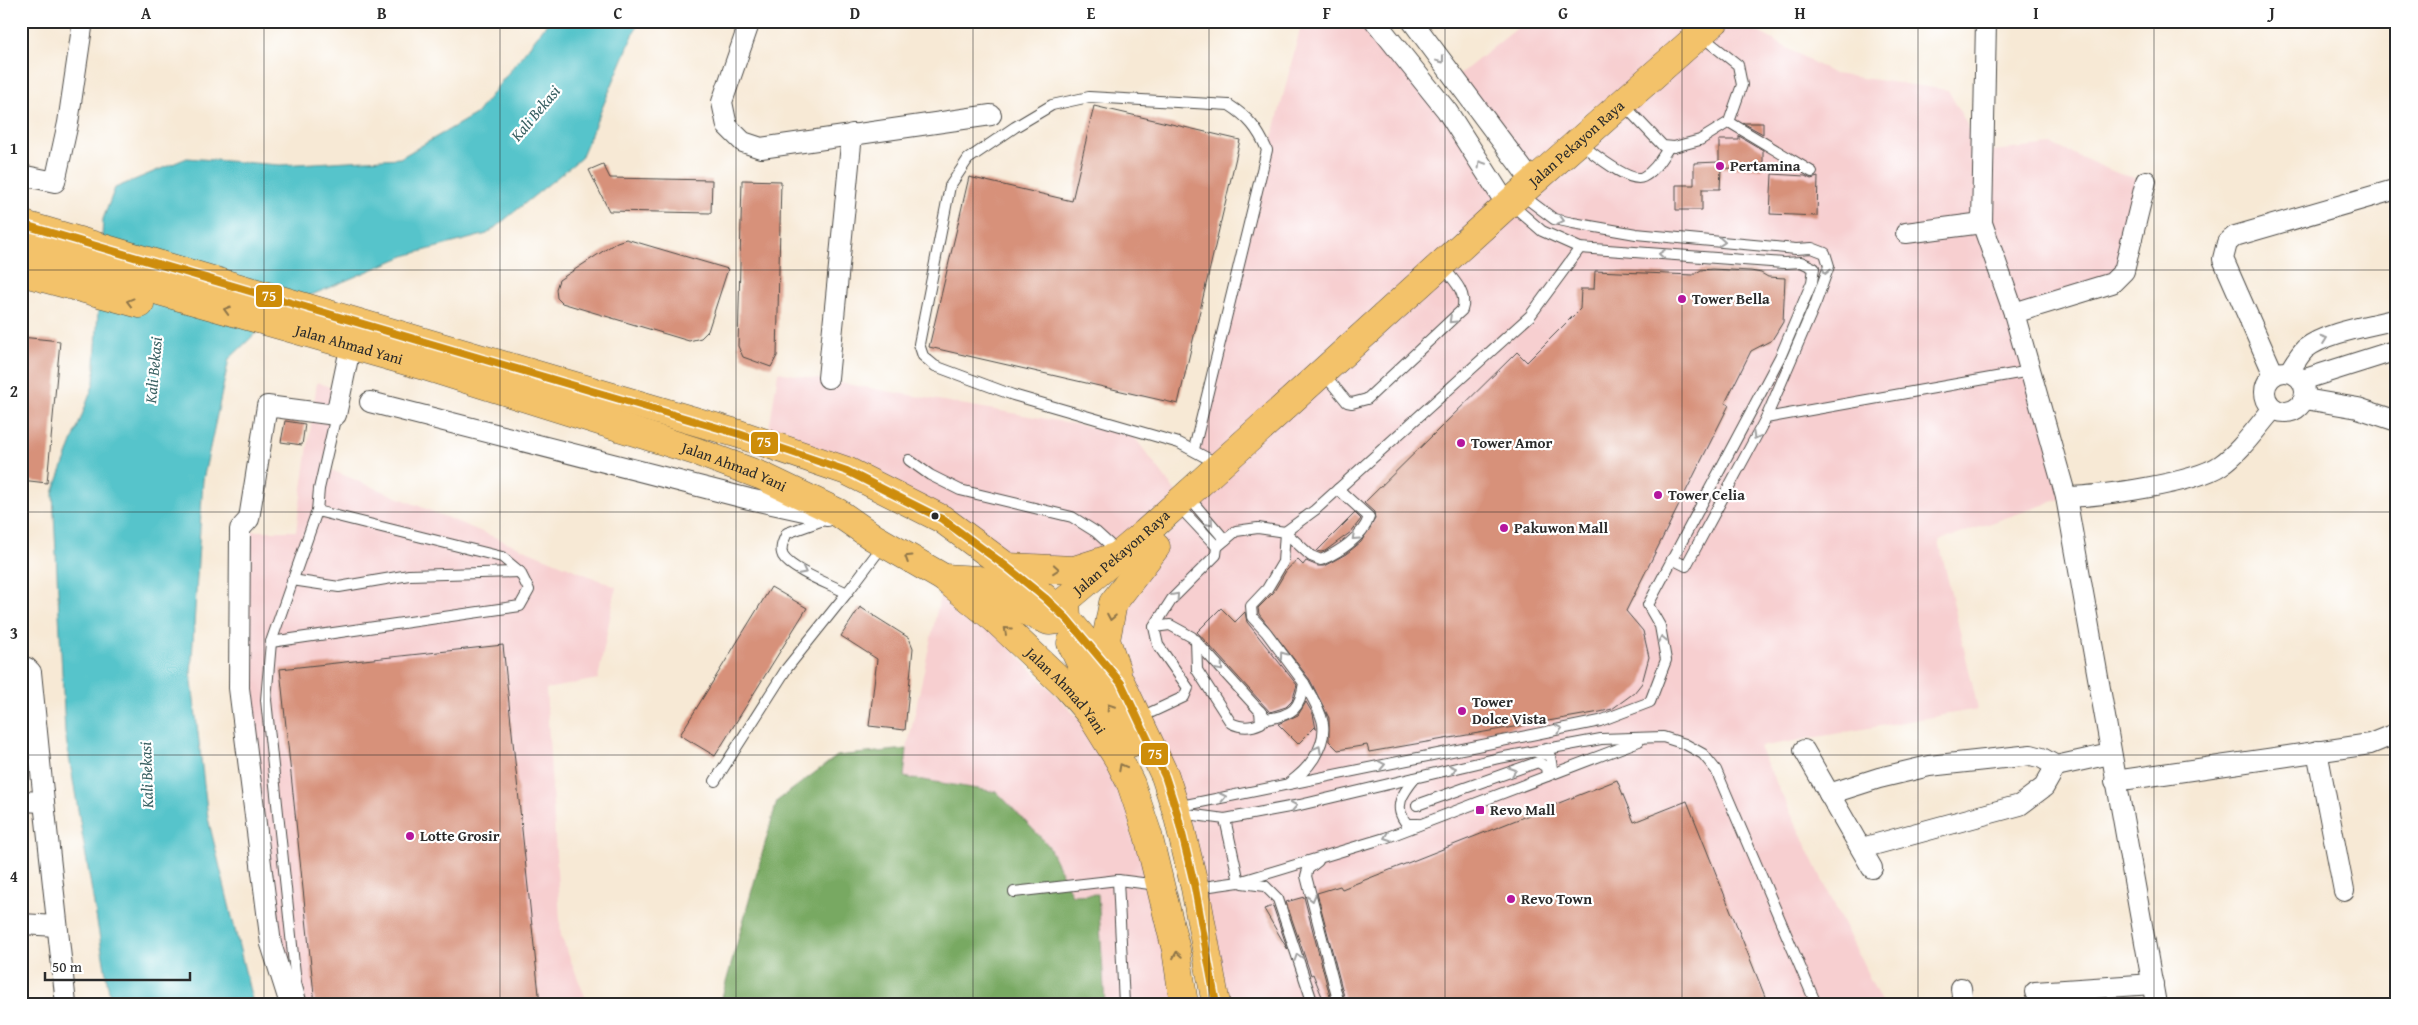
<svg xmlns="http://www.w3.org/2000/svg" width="2418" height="1025" viewBox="0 0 2418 1025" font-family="'Gentium Book Plus',serif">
<rect width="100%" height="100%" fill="#fff"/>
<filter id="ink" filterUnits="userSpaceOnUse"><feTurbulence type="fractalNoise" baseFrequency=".02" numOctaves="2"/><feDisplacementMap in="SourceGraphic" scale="10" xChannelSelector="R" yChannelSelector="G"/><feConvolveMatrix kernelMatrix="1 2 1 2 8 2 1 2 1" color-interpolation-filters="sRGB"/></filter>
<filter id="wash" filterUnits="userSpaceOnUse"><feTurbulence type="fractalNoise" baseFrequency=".0096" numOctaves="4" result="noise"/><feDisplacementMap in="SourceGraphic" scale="20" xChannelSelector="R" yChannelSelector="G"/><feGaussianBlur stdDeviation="1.12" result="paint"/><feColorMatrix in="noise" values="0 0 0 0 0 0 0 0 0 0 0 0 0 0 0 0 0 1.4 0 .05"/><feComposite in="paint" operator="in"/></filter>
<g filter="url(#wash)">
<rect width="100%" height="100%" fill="#f7e9d5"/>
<!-- built -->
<g fill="#f7cfd0">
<path d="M1302,21H1375L1507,205L1533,183L1454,79L1526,21H1739L1834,74L1948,90L1982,152L2053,145L2117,173L2146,181L2119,278L2014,313L2066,497L1939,541L1978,709L1759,747L1882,1004H1219L1195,888L1121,683L1113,603L1156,547L1196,506L1218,465L1194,449Z"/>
<path d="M778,372L1132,434L1182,500L1121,555L1034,567L767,443Z"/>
<path d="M317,382L341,392L324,467L616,587L598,679L546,689L561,936L588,1004H295L275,943L245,688L242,531H296Z"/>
<path d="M944,578L1118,760L1184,1004H720L777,801L837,756L907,749Z"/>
</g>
<!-- forest -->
<path fill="#78a962" stroke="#526a46" d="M907,749L904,777L997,792L1048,845L1072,895L1098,894L1105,1004H720L777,801L837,756Z"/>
<!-- water -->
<path fill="#56c4cb" stroke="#40787b" d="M549,21H639L581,158L487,234L404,256L283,307L229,359L203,480L191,674L208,818L253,1004H111L65,733L53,493L94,383L103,219L115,188L187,158L280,165L400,158L476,114Z"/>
<g id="blocks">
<!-- building -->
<g fill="#d7917a">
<path d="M1094,106L1240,140L1178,404L929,347L969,177L1072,201Z"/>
<path d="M1743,123H1763V134Z"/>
<path d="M1739,136L1763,150V169L1721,168L1720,189H1702V210H1676V185H1694V163L1719,162V140H1739Z"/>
<path d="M603,164L610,178L712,180L711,213L609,211L589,170Z"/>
<path d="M1772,174L1805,176L1811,179L1818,177L1817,216L1770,214Z"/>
<path d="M742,180L781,181L777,356L771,367L743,357L738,346Z"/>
<path d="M626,239L728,269L708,331L701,338L689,341L562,303L557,298L556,289L559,280L617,242Z"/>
<path d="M1712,269L1751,271L1761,273L1768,277L1785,278L1783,322L1772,340L1751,351L1725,403L1729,405L1626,611L1643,631L1649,657L1642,683L1634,693L1612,709L1600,712L1369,752L1367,745L1338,750L1329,741V718L1310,680L1259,614L1258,608L1273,593L1286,571L1297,559L1303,565L1306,561L1318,566H1324L1346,554L1361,542L1375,519L1374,512L1364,503L1517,352L1527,362L1580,309L1581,289H1594L1595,271L1693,275L1701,270Z"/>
<path d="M21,337L60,341L47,483L21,480Z"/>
<path d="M285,421L305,424L302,445L281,442Z"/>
<path d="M1355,513L1361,519L1351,532L1325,551L1321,552L1317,551Z"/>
<path d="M771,587L807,608L715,756L680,735Z"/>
<path d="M860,607L909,638L913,648L905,730L869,726L877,659L841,636Z"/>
<path d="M1221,608L1235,622L1245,612L1247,622L1297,685L1292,701L1286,707L1270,712L1197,632Z"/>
<path d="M503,645L540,1004H315L280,669Z"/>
<path d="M1306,702L1313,714L1316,729L1315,727L1298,744L1278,724L1298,715Z"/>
<path d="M1617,780L1634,822L1687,801L1768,1004H1346L1317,893L1340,886L1342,889Z"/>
<path d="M1304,897L1332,1004H1325L1313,974L1311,975L1286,902Z"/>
<path d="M1273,906L1288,950L1264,909Z"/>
</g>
</g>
</g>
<g filter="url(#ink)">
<use href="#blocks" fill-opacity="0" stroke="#4a4844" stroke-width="1"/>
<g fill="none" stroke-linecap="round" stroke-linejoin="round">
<!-- lane casing -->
<g stroke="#4a4844" stroke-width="12">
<g id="lane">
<path d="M1623,104L1663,146L1674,147L1700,140L1729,122L1742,85L1738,65L1700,35"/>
<path d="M1729,122L1812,172"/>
<path d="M1579,143C1592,152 1629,184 1643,177C1655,171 1662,157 1669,147"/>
<path d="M1522,195L1554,219L1573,223L1636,234L1796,249L1812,248L1825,253L1829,266L1816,302L1766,418L1686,566L1672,559"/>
<path d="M1324,374L1347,402L1352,403L1367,399L1462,310C1468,293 1453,279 1442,266"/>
<path d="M1766,418L2030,371"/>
<path d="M1194,449L1267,150C1258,129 1248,117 1229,105L1089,97L1052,105L1015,127L968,159L950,186L919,344L923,356L935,366L1013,395L1179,443L1218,464"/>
<path d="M909,460L930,475L960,490L1072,517L1096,532L1119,553"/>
<path d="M1196,506L1225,540"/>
<path d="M826,519L787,533C784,540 779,548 783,556C791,570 832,585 847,593L884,544"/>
<path d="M1217,547L1236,531L1258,528L1285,532L1311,556L1321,560C1339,552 1363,537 1369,517L1338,489"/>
<path d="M292,580L339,587L409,575L520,572"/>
<path d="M1154,627L1170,625L1192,637L1267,719C1293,715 1300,709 1304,683L1266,632L1252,617L1251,606L1267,589L1283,562L1285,532L1315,510L1530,316L1580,248"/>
<path d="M1196,640L1197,670L1231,723C1242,728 1250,728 1261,723L1260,711"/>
<path d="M271,642L520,606L529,590L520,572L502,557L317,511"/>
<path d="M1139,718L1184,697L1188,688L1158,645L1154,627L1172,599L1216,555L1217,547L1187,515"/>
<path d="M1536,752L1550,756L1552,768L1549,773"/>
<path d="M1415,778C1403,793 1392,807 1407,824H1418"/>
<path d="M715,781L787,668L847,593"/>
<path d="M1289,783C1300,775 1307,769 1314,758C1333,727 1320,712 1304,683"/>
<path d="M1417,805L1538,762L1546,767L1547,776"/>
<path d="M1176,807L1600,721L1650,702L1666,660L1660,626L1648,605L1781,355L1812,282L1814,268L1801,262L1784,263L1580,248L1542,231L1511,204"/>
<path d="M1179,813L1225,819L1300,805L1499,758L1601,739L1663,737L1685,744L1703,754L1716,770L1816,1004"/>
<path d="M1225,819L1239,882"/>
<path d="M1318,861L1308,869L1306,876L1339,1004"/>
<path d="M1118,880L1158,885"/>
<path d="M1242,883L1265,886L1278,899L1313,1004"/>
<path d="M1196,888L1239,882L1385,838L1639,741"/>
<path d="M1014,892L1118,880L1124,1004"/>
<path d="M302,1004L296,983L266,700L271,642L317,511L319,489L336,415"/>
</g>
</g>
<!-- street casing -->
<g stroke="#4a4844" stroke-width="22">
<g id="street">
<path d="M750,21L722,102L727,126L743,142L761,148L991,115"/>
<path d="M1375,21L1447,111L1507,205"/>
<path d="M1412,21L1533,183"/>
<path d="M1986,21L1982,223L2014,313L2066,497L2156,1004"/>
<path d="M21,175L55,182L68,123L83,21"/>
<path d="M1906,233L1982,223"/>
<path d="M2014,313L2112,283L2124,271L2146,181"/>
<circle cx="2285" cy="392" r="20"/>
<path d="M2289,372C2294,364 2299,355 2305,349C2326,332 2370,326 2397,319"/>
<path d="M2274,375L2223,259L2227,243L2235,236L2397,189"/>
<path d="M828,378L852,134"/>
<path d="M2302,380L2397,350"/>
<path d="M2305,399L2358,408L2397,421"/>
<path d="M370,402L749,499L827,516"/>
<path d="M2066,497C2101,496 2193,484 2221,465C2241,451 2257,427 2273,409"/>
<path d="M21,666L27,668L31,672L44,802L21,801"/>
<path d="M1804,750L1872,868"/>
<path d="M2317,751L2344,891"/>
<path d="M2115,781L2370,744L2397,733"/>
<path d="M1829,794L1879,778L1929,766L2031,755L2042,758L2056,766L2110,754"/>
<path d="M44,802L66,1004"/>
<path d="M1862,848L2020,805L2044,787L2056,766"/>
<path d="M21,924L57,926"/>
<path d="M1961,988L1963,1004"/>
<path d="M2035,992L2153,984"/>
<path d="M290,1004L271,944L239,688L240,529L249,519L267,406L336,415L348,358"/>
</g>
</g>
<!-- primary casing -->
<g stroke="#4a4844" stroke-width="29">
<g id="primary">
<path id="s1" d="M1067,619L1066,600L1145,533L1507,205L1715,21"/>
</g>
</g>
<!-- highway casing -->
<g stroke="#4a4844" stroke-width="29">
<g id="highway">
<path d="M21,224L739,434L847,471L942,519L1007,567L1045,598L1067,619L1121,683L1165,776L1177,813L1195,888L1216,1004"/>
<path id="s2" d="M21,252L424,366L695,451L762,476L837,512L873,537L944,578L995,619L1067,687L1091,715L1119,760L1131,784L1148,835L1176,950L1184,1004"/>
<path d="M21,272L140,304"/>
<path d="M1007,567L1074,570L1121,555"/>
<path d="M944,578L979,580L1025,611L1049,621L1067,619"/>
<path d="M1071,643L1081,664L1110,707L1131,743"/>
<path d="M1117,672L1106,640L1113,603L1156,547"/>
</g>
</g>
<!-- lane -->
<use href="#lane" stroke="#fff" stroke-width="10"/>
<!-- street -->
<use href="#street" stroke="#fff" stroke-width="20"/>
<!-- primary -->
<use href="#primary" stroke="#f3c26a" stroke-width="28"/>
<!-- highway -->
<use href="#highway" stroke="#f3c26a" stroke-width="28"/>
<!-- bus-1 casing -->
<g stroke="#fff" stroke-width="11">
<path id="bus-1" d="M21,224L739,434L847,471L942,519L1007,567L1045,598L1067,619L1121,683L1165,776L1177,813L1195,888L1216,1004"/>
</g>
<!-- bus-1 -->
<use href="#bus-1" stroke="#ce8d09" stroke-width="8"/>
</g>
<!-- one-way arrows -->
<defs><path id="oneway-chevron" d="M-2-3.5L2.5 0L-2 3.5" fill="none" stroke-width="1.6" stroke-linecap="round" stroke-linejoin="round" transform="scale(1.25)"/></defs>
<g stroke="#a0a0a0">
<use href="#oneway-chevron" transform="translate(1441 60) rotate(53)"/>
<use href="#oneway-chevron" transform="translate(1481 164) rotate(-122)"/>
<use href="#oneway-chevron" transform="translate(1561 220) rotate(15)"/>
<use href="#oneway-chevron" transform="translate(1722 242) rotate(5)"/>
<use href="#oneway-chevron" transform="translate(1662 254) rotate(-176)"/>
<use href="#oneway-chevron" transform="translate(1826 271) rotate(103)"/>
<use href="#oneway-chevron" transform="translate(1452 320) rotate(137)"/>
<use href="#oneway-chevron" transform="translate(2324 339) rotate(-20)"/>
<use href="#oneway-chevron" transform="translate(1756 436) rotate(119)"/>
<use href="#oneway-chevron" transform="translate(1210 523) rotate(48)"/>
<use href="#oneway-chevron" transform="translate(1355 537) rotate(138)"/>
<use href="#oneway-chevron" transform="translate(803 571) rotate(27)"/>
<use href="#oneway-chevron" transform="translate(1176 596) rotate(-48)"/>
<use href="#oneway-chevron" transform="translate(1662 639) rotate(-101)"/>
<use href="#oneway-chevron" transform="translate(1283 655) rotate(-126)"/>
<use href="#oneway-chevron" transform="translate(1220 668) rotate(49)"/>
<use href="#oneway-chevron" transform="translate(1559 729) rotate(-11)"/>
<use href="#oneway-chevron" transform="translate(1318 749) rotate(-62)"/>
<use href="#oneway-chevron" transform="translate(1382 765) rotate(-11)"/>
<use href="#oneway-chevron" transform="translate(1453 769) rotate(-14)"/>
<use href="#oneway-chevron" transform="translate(1513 771) rotate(-20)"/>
<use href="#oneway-chevron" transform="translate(1223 797) rotate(-12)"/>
<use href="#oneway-chevron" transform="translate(1294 806) rotate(-10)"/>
<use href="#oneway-chevron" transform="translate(1387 837) rotate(160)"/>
<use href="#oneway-chevron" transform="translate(1312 898) rotate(76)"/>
<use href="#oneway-chevron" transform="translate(1298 957) rotate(-108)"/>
</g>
<g stroke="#8f764a">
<use href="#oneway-chevron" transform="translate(130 302) rotate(-165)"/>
<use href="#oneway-chevron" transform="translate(227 310) rotate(-164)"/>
<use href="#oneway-chevron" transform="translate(908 558) rotate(-148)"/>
<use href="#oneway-chevron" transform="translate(1056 569) rotate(5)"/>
<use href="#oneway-chevron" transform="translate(1111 617) rotate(101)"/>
<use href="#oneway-chevron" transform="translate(1007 630) rotate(-138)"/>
<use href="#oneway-chevron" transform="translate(1110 707) rotate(-123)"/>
<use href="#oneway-chevron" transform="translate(1122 767) rotate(-118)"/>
<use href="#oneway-chevron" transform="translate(1177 955) rotate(-99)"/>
</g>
</g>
<!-- grid -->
<path fill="none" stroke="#2b2b2b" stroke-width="1" stroke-opacity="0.55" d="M264,21V1004M500,21V1004M736,21V1004M973,21V1004M1209,21V1004M1445,21V1004M1682,21V1004M1918,21V1004M2154,21V1004M21,270H2397M21,512H2397M21,755H2397"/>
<!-- markers -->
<g fill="#b5179e" stroke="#fff" stroke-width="2">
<circle cx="1720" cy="166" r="5"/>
<circle cx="1682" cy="299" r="5"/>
<circle cx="1461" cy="443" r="5"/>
<circle cx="1658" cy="495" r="5"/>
<circle cx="1504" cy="528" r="5"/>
<circle cx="1462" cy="711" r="5"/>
<rect x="1475" y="805" width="10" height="10" rx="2.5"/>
<circle cx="410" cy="836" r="5"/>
<circle cx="1511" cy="899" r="5"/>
</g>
<circle fill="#2b2b2b" stroke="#fff" stroke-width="2" cx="935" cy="516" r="4.5"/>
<g text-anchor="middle" stroke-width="4.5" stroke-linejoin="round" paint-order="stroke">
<!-- street labels -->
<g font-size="15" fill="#2b2b2b" stroke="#fff">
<text dy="5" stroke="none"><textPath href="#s1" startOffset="704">Jalan Pekayon Raya</textPath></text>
<text dy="5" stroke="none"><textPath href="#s2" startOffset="341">Jalan Ahmad Yani</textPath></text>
<text dy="5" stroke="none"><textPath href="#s2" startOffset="745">Jalan Ahmad Yani</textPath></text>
<text dy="5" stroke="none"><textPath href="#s1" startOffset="92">Jalan Pekayon Raya</textPath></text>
<text dy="5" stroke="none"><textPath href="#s2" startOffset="1150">Jalan Ahmad Yani</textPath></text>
</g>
<!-- poi labels -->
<g font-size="15" font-weight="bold" fill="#2b2b2b" stroke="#fff" text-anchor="start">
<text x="1730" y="171">Pertamina</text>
<text x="1692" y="304">Tower Bella</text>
<text x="1471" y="448">Tower Amor</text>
<text x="1668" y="500">Tower Celia</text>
<text x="1514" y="533">Pakuwon Mall</text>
<text x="1472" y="707">Tower<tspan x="1472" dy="17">Dolce Vista</tspan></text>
<text x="1490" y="815">Revo Mall</text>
<text x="420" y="841">Lotte Grosir</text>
<text x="1521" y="904">Revo Town</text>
</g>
<!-- water labels -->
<g font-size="16" font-style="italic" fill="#3a6163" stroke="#fff">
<text transform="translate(535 113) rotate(-50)" y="6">Kali Bekasi</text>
<text transform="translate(153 370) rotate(-85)" y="6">Kali Bekasi</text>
<text transform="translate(146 775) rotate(-92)" y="6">Kali Bekasi</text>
</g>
</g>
<g stroke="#fff" stroke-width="2">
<rect x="255" y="284" width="28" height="24" rx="5" fill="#ce8d09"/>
<rect x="750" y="431" width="29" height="24" rx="5" fill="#ce8d09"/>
<rect x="1140" y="742" width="29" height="24" rx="5" fill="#ce8d09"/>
</g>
<g font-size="14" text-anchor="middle" font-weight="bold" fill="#fff">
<text x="269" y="301">75</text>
<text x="764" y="447">75</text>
<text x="1155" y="759">75</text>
</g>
<!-- margin -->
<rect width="2418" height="1025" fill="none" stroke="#fff" stroke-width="55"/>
<!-- scale -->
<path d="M45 972v8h145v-8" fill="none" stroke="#2b2b2b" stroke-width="2.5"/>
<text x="52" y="972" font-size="15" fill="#2b2b2b" stroke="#ffffff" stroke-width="4" paint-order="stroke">50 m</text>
<rect x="28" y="28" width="2362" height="970" fill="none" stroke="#2b2b2b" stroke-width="2"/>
<g font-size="16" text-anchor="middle" font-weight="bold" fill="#2b2b2b">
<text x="146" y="19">A</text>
<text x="382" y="19">B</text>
<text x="618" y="19">C</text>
<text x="855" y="19">D</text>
<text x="1091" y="19">E</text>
<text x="1327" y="19">F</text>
<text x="1563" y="19">G</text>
<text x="1800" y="19">H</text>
<text x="2036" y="19">I</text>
<text x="2272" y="19">J</text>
<text x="14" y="154">1</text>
<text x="14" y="397">2</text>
<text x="14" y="639">3</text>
<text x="14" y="882">4</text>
</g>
</svg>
